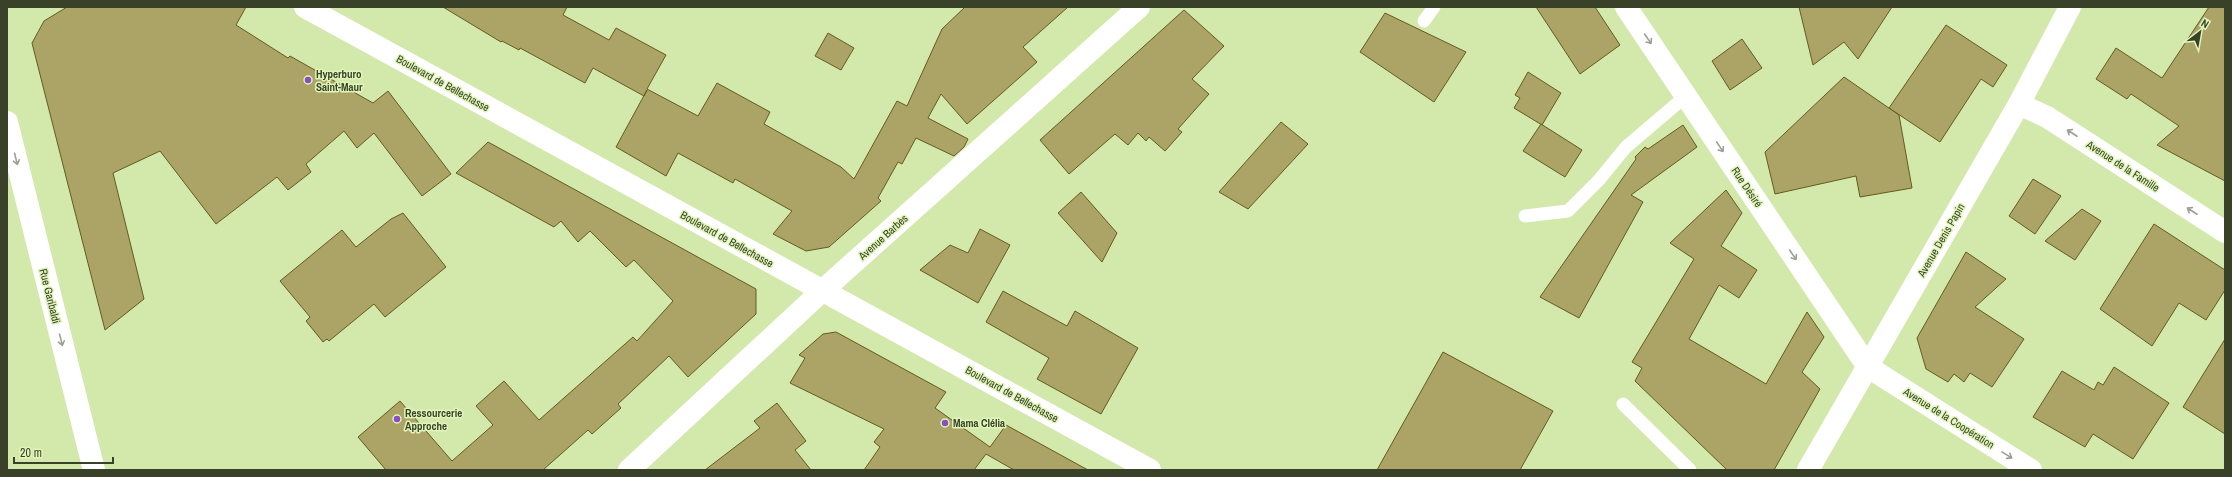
<svg xmlns="http://www.w3.org/2000/svg" width="2232" height="477" viewBox="0 0 2232 477" font-family="'Archivo Narrow',sans-serif">
<rect width="100%" height="100%" fill="#d3e8ab"/>
<!-- building -->
<g fill="#aba466" stroke="#635c1e">
<path d="M67,7H246L236,25L288,58L290,56L373,103L388,91L451,174L422,196L374,133L357,148L344,131L306,164L311,172L288,190L277,177L216,224L160,151L113,173L144,299L105,330L32,43L44,21Z"/>
<path d="M443,7H567L563,15L609,40L616,28L666,55L647,89L698,116L717,83L770,112L764,124L841,167L854,179L897,101L907,106L942,29L965,7H1068L1023,47L1037,62L967,124L941,94L928,118L968,139L964,147L954,156L916,138L902,164L898,162L878,198L881,201L829,247L806,251L773,234L792,211L735,179L733,183L678,153L666,176L616,147L647,90L644,96L593,68L585,83L520,48L519,50L502,41L501,42Z"/>
<path d="M1536,7H1595L1620,45L1580,74Z"/>
<path d="M1799,7H1892L1858,59L1844,42L1813,65Z"/>
<path d="M2209,7H2225V181L2157,145L2179,126L2131,94L2127,99L2096,79L2116,48L2162,78Z"/>
<path d="M1184,10L1224,46L1192,79L1209,94L1178,129L1182,132L1165,151L1149,137L1146,141L1138,133L1128,145L1115,134L1069,174L1040,140Z"/>
<path d="M1385,13L1466,52L1434,102L1360,52Z"/>
<path d="M1946,25L2007,65L1993,87L1981,79L1940,142L1889,108Z"/>
<path d="M828,33L854,48L841,70L815,56Z"/>
<path d="M1742,39L1762,68L1730,90L1712,61Z"/>
<path d="M1528,72L1561,93L1542,125L1514,108L1520,98L1515,95Z"/>
<path d="M1844,77L1899,115L1912,188L1860,197L1856,176L1775,194L1765,152Z"/>
<path d="M1281,122L1308,144L1248,209L1219,192Z"/>
<path d="M1541,124L1582,150L1565,177L1523,151Z"/>
<path d="M1683,125L1697,147L1631,195L1643,202L1579,318L1540,297L1636,159L1635,157L1645,147L1648,149Z"/>
<path d="M488,142L756,289V314L688,377L669,356L618,404L621,408L592,434L588,430L543,470H386L358,437L400,401L452,461L493,425L476,406L504,381L539,420L633,337L637,341L673,301L634,260L626,267L590,231L578,242L561,221L554,227L456,173Z"/>
<path d="M2033,179L2061,196L2035,234L2009,216Z"/>
<path d="M1726,190L1742,213L1721,246L1757,270L1739,298L1719,285L1689,339L1766,384L1807,312L1824,337L1802,372L1820,389L1774,470H1727L1635,381L1642,368L1632,362L1694,259L1670,243Z"/>
<path d="M1081,192L1117,233L1102,262L1058,213Z"/>
<path d="M2082,209L2101,221L2075,260L2045,241Z"/>
<path d="M403,213L446,267L385,317L374,304L329,341L327,339L323,342L306,321L310,317L280,281L342,230L356,247L391,219Z"/>
<path d="M2154,224L2225,270V290L2206,320L2179,303L2152,346L2100,309Z"/>
<path d="M980,229L1010,245L978,303L920,270L950,245L968,253Z"/>
<path d="M1966,252L2006,279L1975,307L2024,339L1992,387L1970,373L1964,382L1954,374L1948,382L1926,369L1917,338Z"/>
<path d="M1003,291L1067,326L1075,311L1138,348L1101,414L1037,379L1049,358L986,322Z"/>
<path d="M836,332L946,392L935,408L990,447L1006,425L1088,470H1014L986,454L974,470H864L880,447L874,442L884,429L790,383L805,358L799,355L823,334Z"/>
<path d="M2225,339V434L2183,407Z"/>
<path d="M1443,352L1553,411L1520,470H1377Z"/>
<path d="M2114,367L2169,403L2133,459L2093,434L2085,447L2033,417L2062,371L2094,390L2098,382L2103,385Z"/>
<path d="M777,403L806,441L795,450L811,470H705L760,428L754,421Z"/>
</g>
<g fill="none" stroke-linecap="round" stroke-linejoin="round">
<!-- lane -->
<g stroke="#fff" stroke-width="13">
<path d="M1424,21L1434,7"/>
<path d="M1525,216L1568,211L1599,180L1626,147L1686,96"/>
<path d="M1623,404L1690,470"/>
</g>
<!-- street -->
<g stroke="#fff" stroke-width="22">
<path d="M1626,7L1868,367L2031,470"/>
<path d="M2019,104L2047,117L2225,232"/>
<path d="M7,122L94,470"/>
<path d="M629,470L822,291L1139,7"/>
<path d="M1808,470L2019,104L2070,7"/>
</g>
<!-- secondary -->
<path stroke="#fff" stroke-width="22" d="M305,7L1150,470"/>
</g>
<!-- one-way arrows -->
<defs><path id="oneway-shaft" d="M-6 0H5M1.5-3L5.5 0L1.5 3" fill="none" stroke-width="1.6" stroke-linecap="round" stroke-linejoin="round"/></defs>
<g stroke="#9ca094">
<use href="#oneway-shaft" transform="translate(1648 39) rotate(56)"/>
<use href="#oneway-shaft" transform="translate(2072 133) rotate(-147)"/>
<use href="#oneway-shaft" transform="translate(1720 147) rotate(56)"/>
<use href="#oneway-shaft" transform="translate(16 159) rotate(76)"/>
<use href="#oneway-shaft" transform="translate(2192 211) rotate(-147)"/>
<use href="#oneway-shaft" transform="translate(1793 255) rotate(56)"/>
<use href="#oneway-shaft" transform="translate(61 340) rotate(76)"/>
<use href="#oneway-shaft" transform="translate(2007 455) rotate(32)"/>
</g>
<!-- markers -->
<g fill="#874ec5" stroke="#e0f5b8" stroke-width="1.5">
<circle cx="308" cy="80" r="4"/>
<circle cx="397" cy="419" r="4"/>
<circle cx="945" cy="423" r="4"/>
</g>
<g text-anchor="middle" stroke-width="3" stroke-linejoin="round" paint-order="stroke">
<!-- poi labels -->
<g font-size="11" font-weight="bold" fill="#394128" stroke="#e0f5b8" text-anchor="start">
<text x="316" y="78">Hyperburo<tspan x="316" dy="13">Saint-Maur</tspan></text>
<text x="405" y="417">Ressourcerie<tspan x="405" dy="13">Approche</tspan></text>
<text x="953" y="427">Mama Clélia</text>
</g>
<!-- street labels -->
<g font-size="11" fill="#394128" stroke="#e0f5b8">
<text transform="translate(443 83) rotate(29)" y="4">Boulevard de Bellechasse</text>
<text transform="translate(2123 166) rotate(33)" y="4">Avenue de la Famille</text>
<text transform="translate(1747 187) rotate(56)" y="4">Rue Désiré</text>
<text transform="translate(883 237) rotate(-42)" y="4">Avenue Barbès</text>
<text transform="translate(727 239) rotate(29)" y="4">Boulevard de Bellechasse</text>
<text transform="translate(1941 240) rotate(-60)" y="4">Avenue Denis Papin</text>
<text transform="translate(50 296) rotate(76)" y="4">Rue Garibaldi</text>
<text transform="translate(1012 394) rotate(29)" y="4">Boulevard de Bellechasse</text>
<text transform="translate(1949 418) rotate(32)" y="4">Avenue de la Coopération</text>
</g>
</g>
<!-- border -->
<rect width="2232" height="477" fill="none" stroke="#394128" stroke-width="16"/>
<!-- north arrow -->
<g transform="translate(2200 32) rotate(31)" stroke="#e0f5b8" stroke-width="3" paint-order="stroke">
<path d="M0-3L7 15L0 10L-7 15Z" fill="#394128"/>
<text y="-6" font-size="11" font-weight="bold" text-anchor="middle" fill="#394128">N</text>
</g>
<!-- scale -->
<path d="M14 457v6h99v-6" fill="none" stroke="#394128" stroke-width="2"/>
<text x="20" y="457" font-size="12" fill="#394128" stroke="#e0f5b8" stroke-width="3" paint-order="stroke">20 m</text>
</svg>
